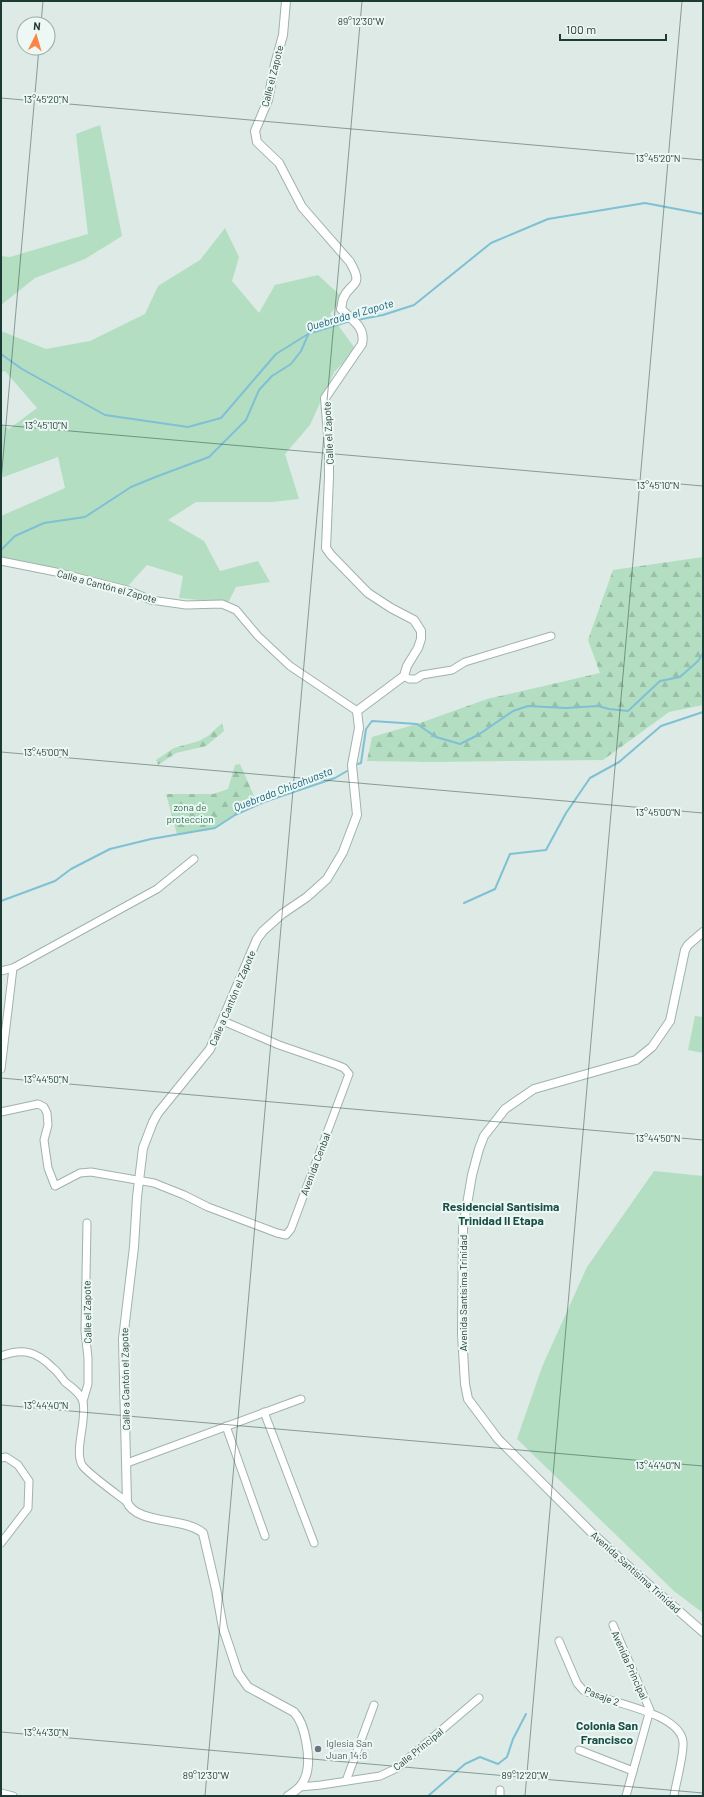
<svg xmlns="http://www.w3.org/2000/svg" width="704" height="1797" viewBox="0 0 704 1797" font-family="Barlow,sans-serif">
<defs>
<pattern id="forest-firs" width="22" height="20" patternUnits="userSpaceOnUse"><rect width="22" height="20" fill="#b3dec2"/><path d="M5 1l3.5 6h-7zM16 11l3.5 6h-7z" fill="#9abfa7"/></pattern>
</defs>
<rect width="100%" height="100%" fill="#ddeae5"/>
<!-- green -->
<g fill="#b3dec2">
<path d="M100,125L122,236L85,259L35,278L1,305V256L10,257L88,234L76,134Z"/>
<path d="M225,228L239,257L232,281L259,313L275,285L318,275L343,298L330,314L356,350L334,372L310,425L285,454L299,499L272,502H196L168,520L204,541L220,571L258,561L270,582L236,587L228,603L179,598L183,576L147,565L127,587L1,558V516L65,488L58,457L1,478V424L9,429L37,408L5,371L1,372V331L46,349L90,341L145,314L158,286L200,260Z"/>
<path d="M695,1016L703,1017V1053L688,1050Z"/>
<path d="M654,1171L703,1176V1613L674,1591L517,1439L542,1367L587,1267Z"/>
</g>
<!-- forest -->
<g fill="url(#forest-firs)">
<path d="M703,557V705L669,712L603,760L433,762L367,761L372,737L420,723L487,699L600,673L588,640L613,570Z"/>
<path d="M222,723L224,731L206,746L176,753L158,765L156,760L174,748L199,741L208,736Z"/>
<path d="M240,764L258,805L235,815L214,829L177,834L166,794H213L228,789L235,765Z"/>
</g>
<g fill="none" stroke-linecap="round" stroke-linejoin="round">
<!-- stream -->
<g stroke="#7fc0d5" stroke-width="2">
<path d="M357,320L383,315L414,305L491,243L548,219L645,203L703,214"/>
<path d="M1,354L22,369L105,415L188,427L221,418L276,354L308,334L350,321"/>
<path d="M1,550L15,536L44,523L85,517L131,487L158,476L209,457L246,420L259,390L272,376L291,364L301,351L308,335"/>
<path d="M358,764L361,763L366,729L372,721L417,724L436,737L460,744L478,735L513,711L528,706L566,708L598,706L609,709L628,711L660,681L680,677L698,661L703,653"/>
<path d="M1,901L55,881L71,869L110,849L151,839L215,828L235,815L264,802L335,778L347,771"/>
<path d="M464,903L495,889L510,854L546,850L566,813L590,778L619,762L661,726L703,712"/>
<path d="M428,1796L465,1764L480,1757L498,1764L507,1757L513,1739L526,1714"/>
</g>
<!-- minor casing -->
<g stroke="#a0b2ad" stroke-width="9">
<g id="minor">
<path d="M1,561L56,572L127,590L151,600L186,605L222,604L236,610L258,636L290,666L357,711"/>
<path d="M404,676L409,679H416L422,675L452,670L465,662L551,636"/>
<path d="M1,971L13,968"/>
<path d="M1,1069L13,968L157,889L194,859"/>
<path d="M1,1112L38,1104L44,1107L47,1113L48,1125L44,1140L48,1168L55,1186L80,1173L91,1172L154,1183L184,1195L208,1207L277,1233L286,1235L291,1229L349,1074L344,1068L337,1065L279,1045L223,1021"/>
<path d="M1,1356C23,1348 36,1351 53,1368C58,1372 61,1377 65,1382C71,1387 81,1393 83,1402C87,1421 74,1450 82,1465C87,1473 118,1495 127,1502"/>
<path d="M83,1401L88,1384V1358L85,1331L87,1223"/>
<path d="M264,1412L314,1543"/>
<path d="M226,1426L265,1536"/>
<path d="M1,1458L6,1457L18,1465L29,1481L28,1508L1,1543"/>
<path d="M127,1463L301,1399"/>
<path d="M613,1625L650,1710L626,1796"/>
<path d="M559,1641L577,1683L583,1690C605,1703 680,1711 683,1742C684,1755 676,1782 674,1796"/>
<path d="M579,1750L633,1771"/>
<path d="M346,1781L374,1705"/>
<path d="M300,1787L321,1785L380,1776L397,1768L479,1698"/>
<path d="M1,1793L13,1796"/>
<path d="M500,1796V1790"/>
</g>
</g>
<!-- tertiary casing -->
<g stroke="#a0b2ad" stroke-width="10">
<g id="tertiary">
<path d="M286,1L283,35L275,64L268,100L255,131L257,142L279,163L302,207L350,262C365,288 350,281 343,299C342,302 342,306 341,309C352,320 366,327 362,344L325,398L329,447V477L326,548L331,555L368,593L391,608L414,620L421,631V639L418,648L407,666L404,676L357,711L359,728L352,765L357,815L343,852L327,879L307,897L282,914L263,931L257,939L210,1049L158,1113L153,1122L143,1148L137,1197L134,1247L123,1339L127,1502C137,1525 185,1517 203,1533L216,1589L223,1628L238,1673L248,1687L294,1712C306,1725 312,1762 305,1778C302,1787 295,1791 288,1796"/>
<path d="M703,932L688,945L685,950L670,1021L652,1047L636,1060L534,1089L505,1109L484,1136L479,1149L472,1175L463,1228L462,1334L465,1384L468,1399L498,1439L592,1533L640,1577L703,1632"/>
</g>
</g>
<!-- minor -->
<use href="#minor" stroke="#fff" stroke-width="7"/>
<!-- tertiary -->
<use href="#tertiary" stroke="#fff" stroke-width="8"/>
</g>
<!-- ticks -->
<path fill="none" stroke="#1d3b35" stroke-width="1" stroke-opacity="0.45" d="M41,24L43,1M1,98L703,160M1,425L703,486M1,481L39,48M1,752L703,813M1,1078L703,1140M1,1405L703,1466M1,1732L703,1793M205,1796L362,1M525,1796L682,1"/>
<!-- markers -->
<circle fill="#6b7280" stroke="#edf7f3" stroke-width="1.5" cx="318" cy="1749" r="4"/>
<g text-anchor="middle" stroke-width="4" stroke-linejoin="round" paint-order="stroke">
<!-- street labels -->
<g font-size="10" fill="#1d3b35" stroke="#edf7f3">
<text transform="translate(272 76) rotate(-76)" y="4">Calle el Zapote</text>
<text transform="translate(328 433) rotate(-93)" y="4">Calle el Zapote</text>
<text transform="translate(107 586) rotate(15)" y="4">Calle a Cantón el Zapote</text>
<text transform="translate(232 998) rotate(-67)" y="4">Calle a Cantón el Zapote</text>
<text transform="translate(315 1164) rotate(-69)" y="4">Avenida Cenbal</text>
<text transform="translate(463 1293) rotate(-90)" y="4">Avenida Santísima Trinidad</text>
<text transform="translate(87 1312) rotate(-91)" y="4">Calle el Zapote</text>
<text transform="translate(125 1379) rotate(-91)" y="4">Calle a Cantón el Zapote</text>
<text transform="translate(636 1572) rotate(42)" y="4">Avenida Santísima Trinidad</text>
<text transform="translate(630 1665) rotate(66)" y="4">Avenida Principal</text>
<text transform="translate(602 1696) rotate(21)" y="4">Pasaje 2</text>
<text transform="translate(418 1749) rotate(-39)" y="4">Calle Principal</text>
</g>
<!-- park labels -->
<g font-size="10" fill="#24744a" stroke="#edf7f3">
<text x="190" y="811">zona de<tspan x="190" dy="12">proteccion</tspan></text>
</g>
<!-- worship labels -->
<g font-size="10" fill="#5b616d" stroke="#edf7f3" text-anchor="start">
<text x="326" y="1747">Iglesia San<tspan x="326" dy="12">Juan 14:6</tspan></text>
</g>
<!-- water labels -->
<g font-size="11" font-style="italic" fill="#13607b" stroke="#edf7f3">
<text transform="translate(350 315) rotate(-16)" y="4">Quebrada el Zapote</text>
<text transform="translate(283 789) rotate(-21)" y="4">Quebrada Chicahuasta</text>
</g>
<!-- quarter labels -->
<g font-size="12" font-weight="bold" fill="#184e45" stroke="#edf7f3">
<text x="501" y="1211">Residencial Santisima<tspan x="501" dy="14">Trinidad II Etapa</tspan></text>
<text x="607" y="1730">Colonia San<tspan x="607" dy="14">Francisco</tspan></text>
</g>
</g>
<g font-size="10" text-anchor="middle" fill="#1d3b35" stroke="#edf7f3" stroke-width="4" stroke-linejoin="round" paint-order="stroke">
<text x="361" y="25">89°12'30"W</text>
<text x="46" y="103">13°45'20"N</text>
<text x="658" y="162">13°45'20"N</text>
<text x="46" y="429">13°45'10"N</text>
<text x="658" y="489">13°45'10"N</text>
<text x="46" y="756">13°45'00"N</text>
<text x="658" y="816">13°45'00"N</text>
<text x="46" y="1083">13°44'50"N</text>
<text x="658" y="1142">13°44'50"N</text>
<text x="46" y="1409">13°44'40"N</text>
<text x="658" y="1469">13°44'40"N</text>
<text x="46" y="1736">13°44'30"N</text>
<text x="206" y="1779">89°12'30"W</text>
<text x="525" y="1779">89°12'20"W</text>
</g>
<!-- border -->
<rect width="704" height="1797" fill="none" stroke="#1d3b35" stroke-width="4"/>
<!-- north arrow -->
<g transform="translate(36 36) rotate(5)"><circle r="19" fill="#edf7f3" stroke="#9aaca7"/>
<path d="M0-3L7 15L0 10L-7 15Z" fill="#fe8447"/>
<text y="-6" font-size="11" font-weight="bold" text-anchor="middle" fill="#1d3b35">N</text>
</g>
<!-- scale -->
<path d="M560 34v6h106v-6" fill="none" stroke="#1d3b35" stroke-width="2"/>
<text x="566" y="34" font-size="12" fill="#1d3b35" stroke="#edf7f3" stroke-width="3" paint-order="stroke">100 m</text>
</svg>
